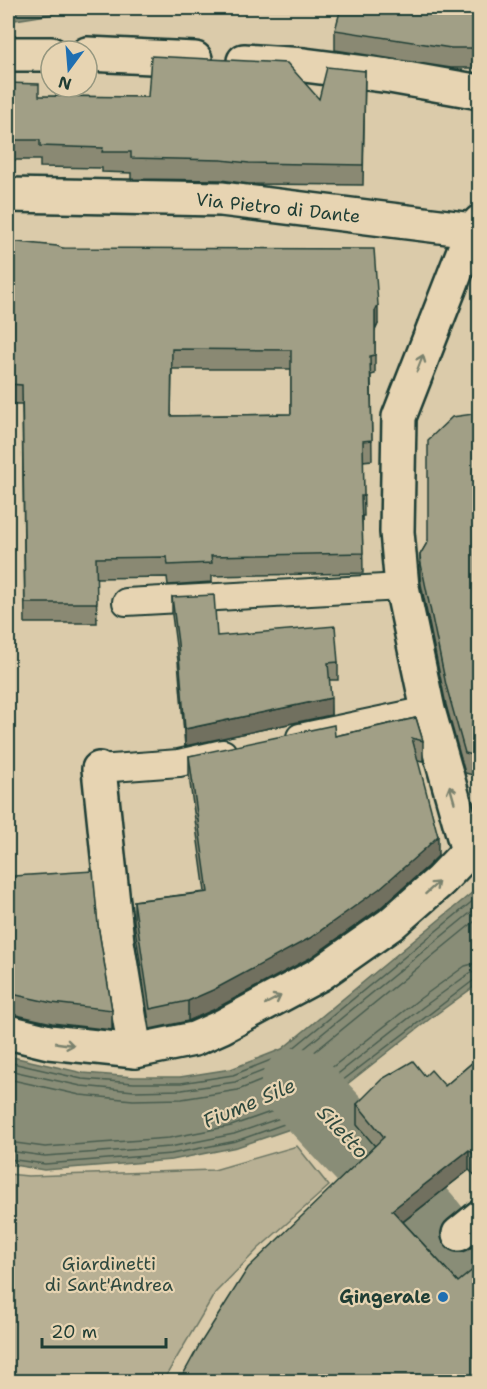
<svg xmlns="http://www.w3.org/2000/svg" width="487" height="1389" viewBox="0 0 487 1389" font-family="'Shantell Sans',sans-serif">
<rect width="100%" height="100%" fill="#dbcbaa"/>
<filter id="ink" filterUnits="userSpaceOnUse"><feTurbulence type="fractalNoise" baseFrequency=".0167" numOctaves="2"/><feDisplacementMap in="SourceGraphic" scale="12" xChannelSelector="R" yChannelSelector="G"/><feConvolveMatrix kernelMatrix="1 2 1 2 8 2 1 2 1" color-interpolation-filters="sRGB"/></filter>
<g filter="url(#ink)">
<!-- green -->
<path fill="#b8b094" stroke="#6c7664" stroke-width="1.5" d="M297,1146L329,1186L258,1249L215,1293L163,1381H8V1174L28,1176L214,1170Z"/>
<!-- water -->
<g fill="#898d77" stroke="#5f6d5c" stroke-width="1.5">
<path d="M8,8H91L8,21Z"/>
<path d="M479,887V983L431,1018L290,1129L237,1147L172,1160L44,1170L8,1164V1056L83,1073L134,1077H180L231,1069L282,1049Z"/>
</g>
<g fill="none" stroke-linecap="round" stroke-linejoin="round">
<!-- shore -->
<g stroke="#495d4f" stroke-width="1.5">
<path d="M8,1062L82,1079L134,1083H181L233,1075L286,1054L480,895"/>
<path d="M8,1070L81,1086L134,1091L182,1090L235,1082L290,1060L480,905"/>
<path d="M8,1079L80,1095L133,1100L182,1099L238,1090L296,1067L480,917"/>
<path d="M8,1142L45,1147L169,1138L231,1126L279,1109L418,1000L465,966L480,962"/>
<path d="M8,1151L45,1156L170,1147L234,1134L283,1117L423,1007L470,973L480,971"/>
<path d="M8,1159L45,1164L171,1154L236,1141L287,1123L474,980L480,979"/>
</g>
<!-- river -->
<path stroke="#898d77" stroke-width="75" d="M298,1085L424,1219L480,1290"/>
<!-- lane casing -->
<g stroke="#1f3d34" stroke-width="30">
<g id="lane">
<path d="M126,602L402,587"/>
<path d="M300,737L428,710"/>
<path d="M99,769L179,763L223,753"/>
</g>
</g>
<!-- street casing -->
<g stroke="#1f3d34" stroke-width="38">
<g id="street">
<path d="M8,54H51"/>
<path d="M87,54L195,59"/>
<path d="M244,61L304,65L390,76L480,92"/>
<path d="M8,195L221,199L480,231"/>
<path d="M99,769L117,942L135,1051"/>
<path d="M468,851L428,710L402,587L397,532L399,417L465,248L480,222"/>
<path d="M8,1032L49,1042L135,1051L194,1039L221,1027L320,974L391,924L440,881L480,839"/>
<path d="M459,1234L480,1217"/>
</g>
</g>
<!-- lane -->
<use href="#lane" stroke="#e7d4b2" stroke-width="26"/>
<!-- street -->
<use href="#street" stroke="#e7d4b2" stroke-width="33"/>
</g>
<!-- wall -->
<g fill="#8a8973" stroke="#1f3d34" stroke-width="1.5" fill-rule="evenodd">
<path d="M480,8V68H451L335,50V30Z"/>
<path d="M365,71L363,185L249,184L221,180L131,179V173L102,172V168L40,167V160H8V83L39,96L319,99Z"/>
<path d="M8,241L62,248L378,324L375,330V374L371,375L372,460L363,461L364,516H362L363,573L212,576V582L168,585L167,577L96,578L97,623H25L22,404H8ZM172,369H291V414L171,416Z"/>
<path d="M480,413V777L465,773L446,705L421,584L420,575V555L428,541Z"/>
<path d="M172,597L217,636L338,662V680H329L331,715L185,746L178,661L172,615Z"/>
<path d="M416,718L423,741V761L417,760L438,856L427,867L379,909L310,958L213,1010L188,1021L150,1029L134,921V901L205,892L189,776V756L335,736Z"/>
<path d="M8,895L98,925L112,1010V1030L52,1023L12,1014L8,1015Z"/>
<path d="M480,1056V1180L469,1170L403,1222L458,1282L480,1382H179L375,1146L357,1125V1104L425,1076L445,1086Z"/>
</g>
<!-- shaded-wall -->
<g fill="#716f5e" stroke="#1f3d34" stroke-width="1.5">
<path d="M378,305V324L375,331V311Z"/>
<path d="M331,698V715L185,746V729Z"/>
<path d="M438,836V856L427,867L379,909L310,958L213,1010L188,1021V1001Z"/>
<path d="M469,1150V1170L392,1230V1210Z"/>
</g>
<!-- building -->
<g fill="#a19f86" stroke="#1f3d34" stroke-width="1.5" fill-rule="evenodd">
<path d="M341,8H480V48H451L335,30Z"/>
<path d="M151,56L287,63L319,99L327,67L365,71L363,165L249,163L221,160L131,158V152H102L103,148L40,146V140H8V83L39,84V96L148,97Z"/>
<path d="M8,241L57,246L62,248L374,249L378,305L375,311V355L370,356L372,440L363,441L364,496H361L363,553L211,556L212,563L168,565L167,557L96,558L97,603H25L22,385L8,384ZM172,349L291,350V414L171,416Z"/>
<path d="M480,413V757L465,753L446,685L421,564L420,555L428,541V440L452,417Z"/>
<path d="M214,595L217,636L335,626L338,662L328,663L331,698L185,729L178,643L172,597Z"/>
<path d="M416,718L423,741L412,738L438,836L427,847L379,889L310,938L213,990L188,1001L150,1009L134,901L208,892L189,756L334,725L335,736Z"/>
<path d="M93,871L98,925L112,1010L52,1003L12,994H8V895L14,896V876Z"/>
<path d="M480,1056V1160L469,1150L392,1210L458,1282L480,1264V1382H179L200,1344L248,1268L384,1137L357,1104L382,1079L413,1061L425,1076L431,1070L445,1086Z"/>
</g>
<!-- one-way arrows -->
<defs><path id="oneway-shaft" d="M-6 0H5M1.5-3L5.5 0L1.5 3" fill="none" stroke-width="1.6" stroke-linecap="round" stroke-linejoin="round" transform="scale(1.5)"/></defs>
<g stroke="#79816d">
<use href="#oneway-shaft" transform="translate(420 363) rotate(-69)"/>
<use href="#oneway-shaft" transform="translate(452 794) rotate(-106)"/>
<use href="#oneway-shaft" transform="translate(432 888) rotate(-42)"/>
<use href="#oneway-shaft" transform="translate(273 1000) rotate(-28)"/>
<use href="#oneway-shaft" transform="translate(65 1044) rotate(8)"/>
</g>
</g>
<!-- markers -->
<circle fill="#1f6fb2" stroke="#e7d4b2" stroke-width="2" cx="443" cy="1297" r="6"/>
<g text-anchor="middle" stroke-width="4.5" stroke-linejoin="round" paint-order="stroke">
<!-- street labels -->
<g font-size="18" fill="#1f3d34" stroke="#e7d4b2">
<text transform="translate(278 208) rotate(6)" y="6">Via Pietro di Dante</text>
</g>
<!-- park labels -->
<g font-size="18" fill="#2e483e" stroke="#e7d4b2">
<text x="109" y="1270">Giardinetti<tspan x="109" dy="21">di Sant'Andrea</tspan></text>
</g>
<!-- poi labels -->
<g font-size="18" font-weight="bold" fill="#1f3d34" stroke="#e7d4b2" text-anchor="end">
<text x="431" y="1303">Gingerale</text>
</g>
<!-- water labels -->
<g font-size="20" font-style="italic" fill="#2f493e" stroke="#e7d4b2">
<text transform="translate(249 1103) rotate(-23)" y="7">Fiume Sile</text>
<text transform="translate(343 1132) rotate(47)" y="7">Siletto</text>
</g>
</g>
<!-- margin -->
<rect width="487" height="1389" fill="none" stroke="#e7d4b2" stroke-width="30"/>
<rect x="15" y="15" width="457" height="1359" fill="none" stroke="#1f3d34" stroke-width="2" filter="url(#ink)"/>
<!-- north arrow -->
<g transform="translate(69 69) rotate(196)"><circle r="28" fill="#e7d4b2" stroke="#979880" stroke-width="1.5"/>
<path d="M0-4.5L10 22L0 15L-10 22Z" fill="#1f6fb2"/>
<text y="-9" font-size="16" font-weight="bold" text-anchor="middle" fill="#1f3d34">N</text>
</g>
<!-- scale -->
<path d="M42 1338v9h124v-9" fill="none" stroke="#1f3d34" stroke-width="3"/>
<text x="51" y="1338" font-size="18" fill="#1f3d34" stroke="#e7d4b2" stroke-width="4.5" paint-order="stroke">20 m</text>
</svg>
